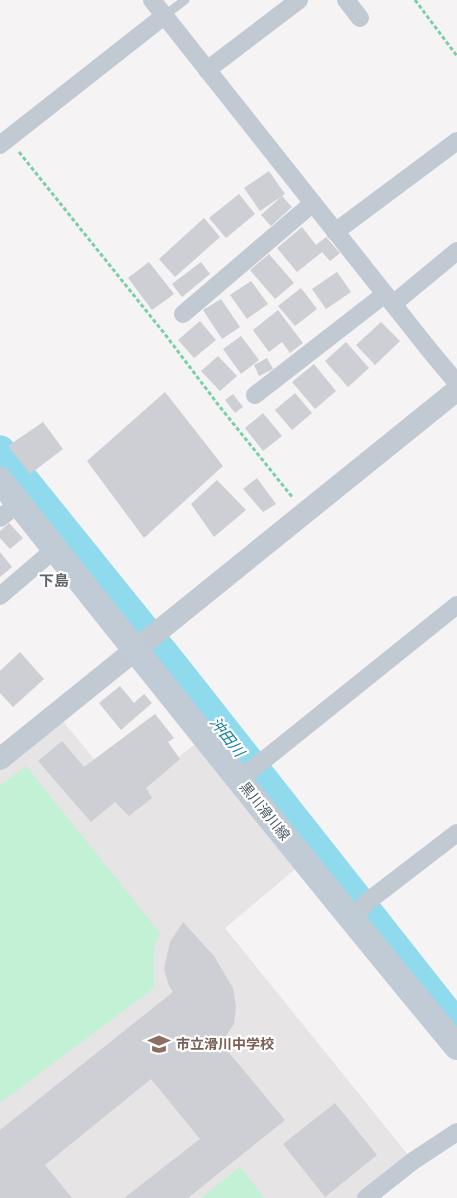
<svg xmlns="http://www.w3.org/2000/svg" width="457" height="1198" viewBox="0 0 457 1198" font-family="Figtree,'Noto Sans JP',sans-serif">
<rect width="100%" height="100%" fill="#f5f3f3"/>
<!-- education -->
<path fill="#e6e4e5" d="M57,714L126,798L204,737L305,861L225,928L413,1161L366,1198H0V759Z"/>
<!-- green -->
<g fill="#c3f1d5">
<path d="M26,766L160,933L154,948V988L0,1103V786Z"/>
<path d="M240,1167L265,1198H201Z"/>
</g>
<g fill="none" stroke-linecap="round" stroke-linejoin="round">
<!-- river -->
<path stroke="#90daee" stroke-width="31" d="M0,451L171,663L447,1013L457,1020"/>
</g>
<!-- building -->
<g fill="#cdcfd5">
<path d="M269,171L285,194L260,211L244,188Z"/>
<path d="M239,194L255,214L226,238L209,218Z"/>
<path d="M282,196L292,207L271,226L261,215Z"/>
<path d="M204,218L220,237L175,277L159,259Z"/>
<path d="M302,227L316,245L326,237L340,253L330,261L322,252L297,272L277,248Z"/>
<path d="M269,254L294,283L275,299L250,270Z"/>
<path d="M149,262L174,294L152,310L128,278Z"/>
<path d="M201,262L210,274L182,297L172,284Z"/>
<path d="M337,272L351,292L326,309L312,289Z"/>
<path d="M251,281L268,304L247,319L230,295Z"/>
<path d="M301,288L317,309L295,326L278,306Z"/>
<path d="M221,299L240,327L222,339L203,310Z"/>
<path d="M278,310L303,343L290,353L282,342L269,352L253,330Z"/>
<path d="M200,321L216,340L194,358L178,340Z"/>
<path d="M381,322L400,341L375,365L356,345Z"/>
<path d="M241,336L259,360L241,374L223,349Z"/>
<path d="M346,342L369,368L348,387L325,361Z"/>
<path d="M218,356L237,376L220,391L201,371Z"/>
<path d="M267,358L273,369L259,376L254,365Z"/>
<path d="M314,364L336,391L315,409L292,382Z"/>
<path d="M165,392L223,466L144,538L87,461Z"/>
<path d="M295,393L312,413L292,430L275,410Z"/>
<path d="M233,394L243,407L235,413L225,400Z"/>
<path d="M263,413L282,436L263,451L245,428Z"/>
<path d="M43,422L63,449L30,474L8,446Z"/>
<path d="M257,478L276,504L263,512L243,489Z"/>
<path d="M217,480L246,510L214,537L191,504Z"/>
<path d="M9,523L23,538L10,549L0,538V531Z"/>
<path d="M0,552L12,567L0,577Z"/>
<path d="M20,652L44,679L13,707L0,693V671Z"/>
<path d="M120,686L134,703L144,694L152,703L121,730L99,703Z"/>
<path d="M155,714L174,738L168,742L180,759L146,788L152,798L129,816L115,802L91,822L38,761L62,741L84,767Z"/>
<path d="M183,922L214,956L233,988L236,1007L234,1024L221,1043L285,1120L188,1198H124L200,1139L151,1079L45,1165L72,1198H0V1130L173,992L169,986L164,969L170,942Z"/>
<path d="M335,1103L377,1155L325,1197L283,1144Z"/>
</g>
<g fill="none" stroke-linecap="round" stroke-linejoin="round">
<!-- path -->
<g stroke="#7ad0a6" stroke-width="3" stroke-dasharray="4 2.5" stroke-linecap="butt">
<path d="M415,0L457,56"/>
<path d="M19,152L164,333L220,407L293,498"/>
</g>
<!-- service -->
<path stroke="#c1cad2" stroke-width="9" d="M164,16L185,0"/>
<!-- minor -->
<g stroke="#c1cad2" stroke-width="18">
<path d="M152,0L431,352L457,383"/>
<path d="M346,0L360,18"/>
<path d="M207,70L299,0"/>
<path d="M0,145L164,16"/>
<path d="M335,232L457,141"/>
<path d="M393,304L457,251"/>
<path d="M183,314L313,203"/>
<path d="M255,395L385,294"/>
<path d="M0,518L19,503"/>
<path d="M0,596L55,549"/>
<path d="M239,780L457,605"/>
<path d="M352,921L367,902L457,833"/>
<path d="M366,1198L413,1161L457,1132"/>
</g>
<!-- tertiary -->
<path stroke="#c1cad2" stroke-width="22" d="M0,759L457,390"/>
<!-- secondary -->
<path stroke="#c1cbd6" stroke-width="26" d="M0,480C151,670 302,860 457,1047"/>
</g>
<!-- icons -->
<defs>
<g id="school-bare" transform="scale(1.725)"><path d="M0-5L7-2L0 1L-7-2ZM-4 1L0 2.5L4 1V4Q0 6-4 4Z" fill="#8d6e63" stroke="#fff" stroke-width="2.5" paint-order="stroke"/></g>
</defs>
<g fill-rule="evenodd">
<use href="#school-bare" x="159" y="1044"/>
</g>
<g text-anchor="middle" stroke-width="4.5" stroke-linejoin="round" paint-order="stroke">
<!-- street labels -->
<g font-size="14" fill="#4a5661" stroke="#fff">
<text transform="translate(265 811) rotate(51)" y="5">黒川滑川線</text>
</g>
<!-- education labels -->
<g font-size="14" font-weight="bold" fill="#785e54" stroke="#fff" text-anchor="start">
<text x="176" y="1049">市立滑川中学校</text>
</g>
<!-- neighbourhood labels -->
<g font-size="15" font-weight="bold" fill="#5f6368" stroke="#fff">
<text x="54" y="586">下島</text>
</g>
<!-- water labels -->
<g font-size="15" font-style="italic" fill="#0c7c9b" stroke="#fff">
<text transform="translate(227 737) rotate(52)" y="5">沖田川</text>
</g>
</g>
</svg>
